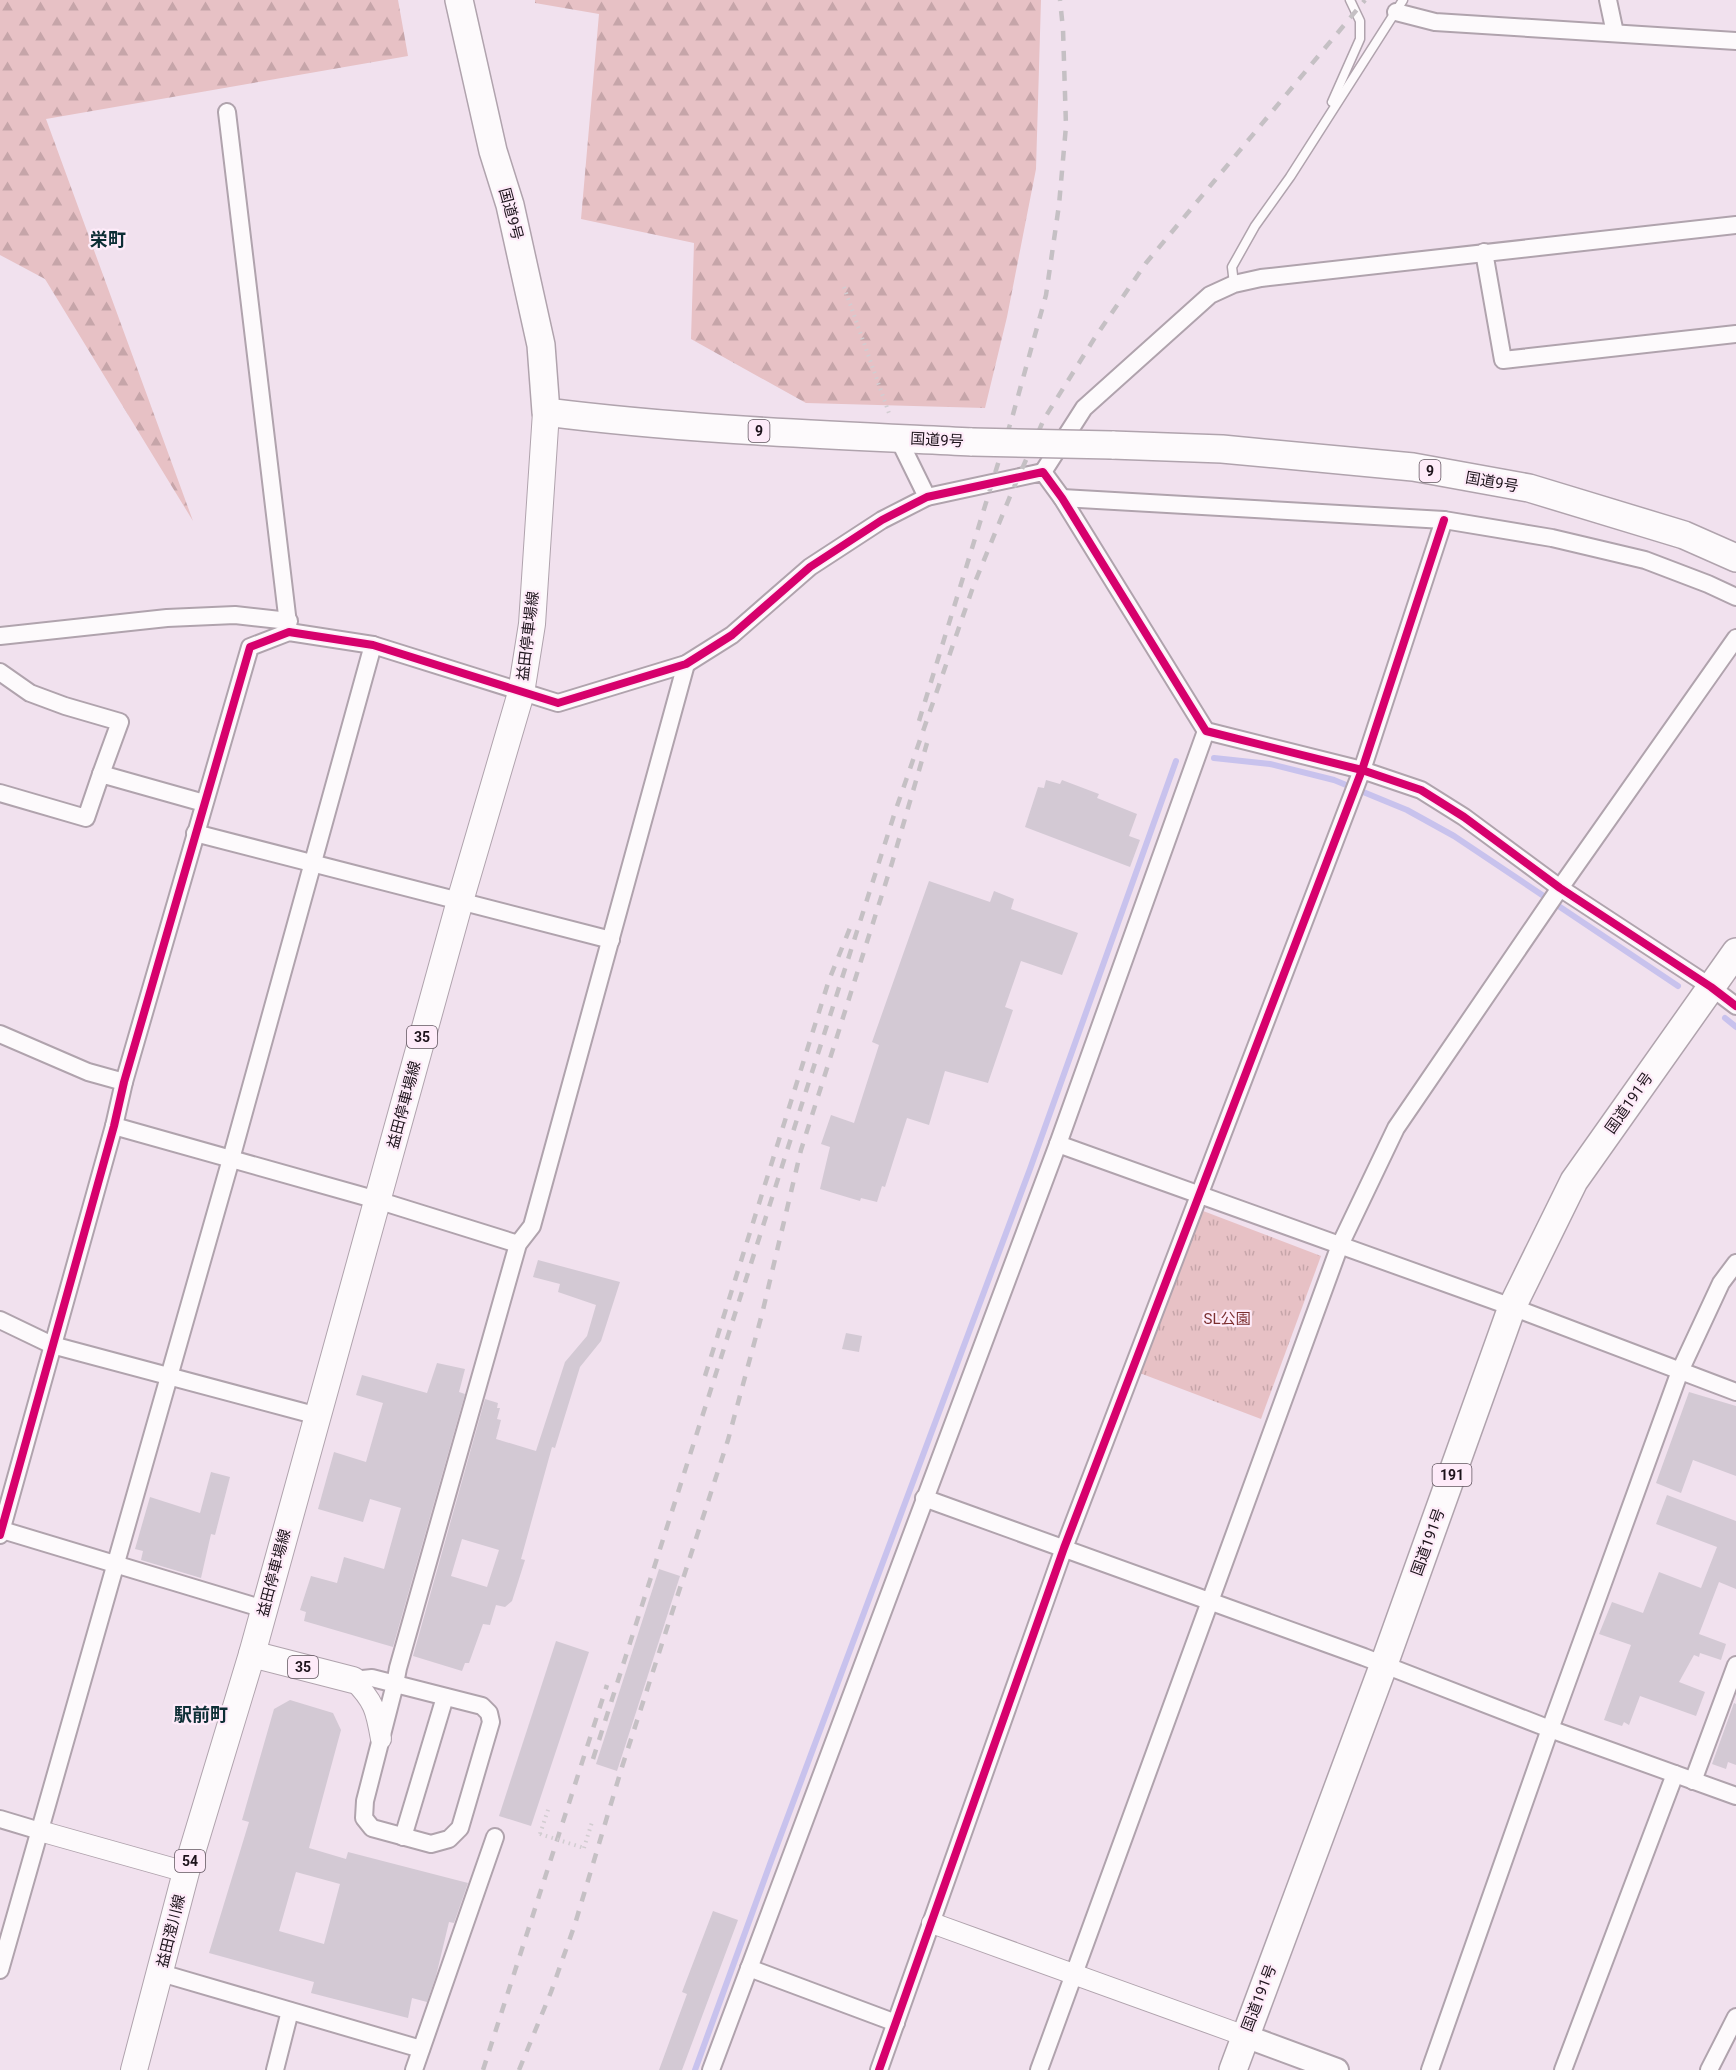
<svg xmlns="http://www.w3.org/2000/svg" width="1736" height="2070" viewBox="0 0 1736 2070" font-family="Roboto,'Noto Sans JP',sans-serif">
<defs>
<pattern id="grass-tufts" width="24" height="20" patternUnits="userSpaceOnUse" patternTransform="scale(1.5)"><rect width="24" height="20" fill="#e7c1c5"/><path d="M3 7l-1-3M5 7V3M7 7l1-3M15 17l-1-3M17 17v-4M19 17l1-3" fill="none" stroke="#c6a5a9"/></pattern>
<pattern id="forest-firs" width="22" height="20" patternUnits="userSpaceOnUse" patternTransform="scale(1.5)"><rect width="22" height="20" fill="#e7c1c5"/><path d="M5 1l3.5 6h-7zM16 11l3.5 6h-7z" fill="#c6a5a9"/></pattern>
</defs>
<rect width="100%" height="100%" fill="#f1e1ee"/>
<!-- grass -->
<path fill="url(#grass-tufts)" d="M1198,1209L1321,1256L1261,1419L1137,1372Z"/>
<!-- forest -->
<g fill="url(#forest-firs)">
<path d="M0,0H398L408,56L46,119L193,521L45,279L0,255Z"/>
<path d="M535,0H1041L1036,169L1007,317L985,408L806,403L691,339L694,243L581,219L599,14L535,3Z"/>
</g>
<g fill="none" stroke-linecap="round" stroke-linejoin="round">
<!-- stream -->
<g stroke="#c8c2ed" stroke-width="6">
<path d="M1214,758L1270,764L1334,780L1407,810L1454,836L1678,986"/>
<path d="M1725,1018L1736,1027"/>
<path d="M695,2070L770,1864L1030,1169L1176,761"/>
</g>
</g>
<!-- building -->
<g fill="#d3c9d4" fill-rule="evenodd">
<path d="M1046,780L1060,784L1062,780L1099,794L1097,798L1137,814L1129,836L1140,840L1130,867L1025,827L1038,787L1044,788Z"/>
<path d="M929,881L990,902L994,891L1014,899L1011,909L1078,933L1062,975L1021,961L1005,1007L1013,1010L988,1083L945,1071L929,1125L907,1118L885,1187L882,1186L877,1202L861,1198L860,1201L820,1189L830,1147L821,1144L831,1115L854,1123L879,1045L872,1042Z"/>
<path d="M538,1260L620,1282L601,1341L580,1367L555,1448L552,1447L521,1559L525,1560L512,1601L505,1607L496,1605L490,1625L483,1624L469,1663H465L462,1671L413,1656L485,1399L498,1403L497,1408H500L497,1419L501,1420L496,1439L536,1451L565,1362L587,1336L596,1305L558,1292L560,1284L533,1277ZM462,1539L499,1550L487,1587L451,1576Z"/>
<path d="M846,1333L862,1336L859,1352L842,1349Z"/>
<path d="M437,1363L465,1369L459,1392L465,1394L393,1647L304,1621L306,1612L300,1610L311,1576L337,1583L344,1557L384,1569L401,1508L370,1499L363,1522L318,1509L334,1452L366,1462L383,1403L356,1395L362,1375L427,1393Z"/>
<path d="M1689,1392L1736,1406V1476L1693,1460L1681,1493L1656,1483Z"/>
<path d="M211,1472L230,1477L215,1535L211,1534L201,1578L141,1560L143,1551L135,1549L150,1497L200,1513Z"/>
<path d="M1667,1495L1736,1521V1589L1719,1582L1699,1634L1726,1644L1721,1660L1700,1653L1699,1657L1694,1655L1679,1682L1705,1692L1696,1716L1640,1696L1629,1725L1624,1722L1622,1726L1604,1720L1631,1645L1599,1634L1612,1602L1643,1613L1659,1572L1701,1588L1717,1547L1656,1524Z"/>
<path d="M659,1569L680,1576L617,1771L596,1764Z"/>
<path d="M556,1641L589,1652L531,1826L499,1816Z"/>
<path d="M290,1700L333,1713L341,1730L309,1848L346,1859L348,1852L468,1883L454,1923L449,1922L436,1976L427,2002L412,1998L408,2018L311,1993L314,1982L209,1953L249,1822L242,1820L274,1709ZM296,1872L340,1884L324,1944L279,1931Z"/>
<path d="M1734,1703L1736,1704V1765L1728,1762L1726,1769L1712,1764Z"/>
<path d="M713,1911L738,1920L682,2070H659L687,1994L682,1992Z"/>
</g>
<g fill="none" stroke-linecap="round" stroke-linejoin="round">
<!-- service casing -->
<g stroke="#b0a3ad" stroke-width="11">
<g id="service">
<path d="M1332,102L1360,39V21L1350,0"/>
<path d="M1234,284L1232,267L1255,226L1290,177L1403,0"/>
</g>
</g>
<!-- minor casing -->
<g stroke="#b0a3ad" stroke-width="20">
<g id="minor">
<path d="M1608,0L1615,33"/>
<path d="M1396,12L1435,22L1736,41"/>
<path d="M227,112L289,632"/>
<path d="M1484,252L1503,360L1736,334"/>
<path d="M898,438L927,497"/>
<path d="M1043,472L1084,408L1210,295L1234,284L1261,278L1736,225"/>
<path d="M1062,498L1444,520L1552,538L1645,560L1708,584L1736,597"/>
<path d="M0,636L167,618L235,615L289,621"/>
<path d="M0,672L30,693L65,706L120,722L101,774"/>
<path d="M0,793L86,818L101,774L204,803"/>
<path d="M195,833L611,940"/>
<path d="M0,1034L88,1072L124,1082"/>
<path d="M114,1126L377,1200L518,1244"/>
<path d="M1058,1144L1512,1307L1736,1392"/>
<path d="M0,1320L52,1345L318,1416"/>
<path d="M924,1498L1364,1657L1550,1729L1736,1796"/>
<path d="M2,1530L264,1609"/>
<path d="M0,1535L114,1126L124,1082L250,647L289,632L373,645L558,703L686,664L732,635L810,567L882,520L927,497L1043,472L1062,498L1206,731L1362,770L1421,790L1464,817L1560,888L1711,987L1736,1006"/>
<path d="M353,1680L372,1678L482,1706L489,1713L491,1722L460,1828L449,1839L431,1844L372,1828L364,1818L365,1801L395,1684L398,1668L518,1244L532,1226L686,664"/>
<path d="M1693,1781L1736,1665"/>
<path d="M0,1819L40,1831"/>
<path d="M403,1837L445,1697"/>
<path d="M749,1968L896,2023"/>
<path d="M0,1970L231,1159L373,645"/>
<path d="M161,1973L421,2049"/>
<path d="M275,2070L290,2011"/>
<path d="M414,2070L495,1837"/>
<path d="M711,2070L1058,1144L1206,731"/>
<path d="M879,2070L1064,1548L1362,770L1444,520"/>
<path d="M1039,2070L1340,1245L1396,1128L1560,888L1736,638"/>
<path d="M1430,2070L1550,1729L1680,1371L1721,1283L1736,1263"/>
<path d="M1563,2070L1675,1774"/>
<path d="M1709,2070L1736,2017"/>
</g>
</g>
<!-- tertiary casing -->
<g stroke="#b0a3ad" stroke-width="22">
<g id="tertiary">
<path d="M353,1680C374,1701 376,1710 381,1739"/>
<path d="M40,1831L186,1872"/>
<path d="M932,1923L1245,2036"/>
</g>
</g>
<!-- secondary casing -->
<g stroke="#b0a3ad" stroke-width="26">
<path id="secondary" d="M1245,2036L1337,2070"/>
</g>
<!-- primary casing -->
<g stroke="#b0a3ad" stroke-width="28">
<g id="primary">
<path d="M252,1654L353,1680"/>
<path d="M134,2070L186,1872L252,1654L460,901L521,693L532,624L546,412"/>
</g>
</g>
<!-- trunk casing -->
<g stroke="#b0a3ad" stroke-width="30">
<g id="trunk">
<path d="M459,0L493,151L510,205L541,345L546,412C688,430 830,435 972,442"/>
<path d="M1112,445L1222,449L1413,467L1529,488L1684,535L1736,558"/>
<path d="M1233,2070L1384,1664L1512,1307L1574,1181L1736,952"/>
</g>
</g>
<!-- path -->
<g stroke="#d2cdd1" stroke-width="4" stroke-dasharray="1.5 4.5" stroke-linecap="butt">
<path d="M844,287L890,416"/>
<path d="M540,1834L549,1807"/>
<path d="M584,1848L592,1822"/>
</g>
<!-- service -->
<use href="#service" stroke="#fdfafc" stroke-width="8"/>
<!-- minor -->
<use href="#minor" stroke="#fdfafc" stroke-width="16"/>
<!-- tertiary -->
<use href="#tertiary" stroke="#fdfafc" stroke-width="20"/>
<!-- secondary -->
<use href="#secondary" stroke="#fdfafc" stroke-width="22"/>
<!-- primary -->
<use href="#primary" stroke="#fdfafc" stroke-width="26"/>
<!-- trunk -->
<use href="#trunk" stroke="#fdfafc" stroke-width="27"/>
<!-- rail -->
<g stroke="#c5c0c4" stroke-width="4.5" stroke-dasharray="10 10" stroke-linecap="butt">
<path d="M919,721L1012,418L1046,295L1059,205L1066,126L1063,29L1060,0"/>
<path d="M705,1376L829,980L850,928"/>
<path d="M593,1759L895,812L973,587L1011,494L1044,419L1094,339L1146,263L1365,0"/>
<path d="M483,2070L607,1685"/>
<path d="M519,2070L551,1992L575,1924L622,1767L728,1440L762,1314L801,1150L892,863L927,743"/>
</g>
<!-- trunk-bridge casing -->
<g stroke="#b0a3ad" stroke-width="30" stroke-linecap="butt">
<path id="trunk-bridge" d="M972,442L1112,445"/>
</g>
<!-- path-bridge -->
<path stroke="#d2cdd1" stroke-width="4" stroke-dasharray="1.5 4.5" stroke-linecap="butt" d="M540,1834L584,1848"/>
<!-- trunk-bridge -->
<use href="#trunk-bridge" stroke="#fdfafc" stroke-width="27"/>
<!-- cycleway casing -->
<g stroke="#feebf9" stroke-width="11">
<g id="cycleway">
<path d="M0,1535L114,1126L124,1082L250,647L289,632L373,645L558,703L686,664L732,635L810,567L882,520L927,497L1043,472L1062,498L1206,731L1362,770L1421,790L1464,817L1560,888L1711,987L1736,1006"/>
<path d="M879,2070L1064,1548L1362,770L1444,520"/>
</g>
</g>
<!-- cycleway -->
<use href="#cycleway" stroke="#d6006c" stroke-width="8"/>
</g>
<g text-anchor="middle" stroke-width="4.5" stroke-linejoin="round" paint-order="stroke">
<!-- shield labels -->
<g fill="#feebf9" stroke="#60545e" stroke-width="1.5">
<rect x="748.5" y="420" width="21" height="22" rx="4.5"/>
<rect x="1419.5" y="460" width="21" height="22" rx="4.5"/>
<rect x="407" y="1026" width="30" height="22" rx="4.5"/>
<rect x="1432.5" y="1464" width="39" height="22" rx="4.5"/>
<rect x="288" y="1656" width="30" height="22" rx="4.5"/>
<rect x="175" y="1850" width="30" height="22" rx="4.5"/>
</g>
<g font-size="14" font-weight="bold" fill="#1d131b">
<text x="759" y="436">9</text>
<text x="1430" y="476">9</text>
<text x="422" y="1042">35</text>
<text x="1452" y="1480">191</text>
<text x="303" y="1672">35</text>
<text x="190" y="1866">54</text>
</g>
<!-- street labels -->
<g font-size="15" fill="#1d131b" stroke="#feebf9">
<text transform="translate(511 214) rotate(75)" y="5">国道9号</text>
<text transform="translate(937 440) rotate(3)" y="5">国道9号</text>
<text transform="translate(1492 482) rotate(10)" y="5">国道9号</text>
<text transform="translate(528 636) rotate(-83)" y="5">益田停車場線</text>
<text transform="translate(1629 1103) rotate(-55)" y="5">国道191号</text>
<text transform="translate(404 1105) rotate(-75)" y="5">益田停車場線</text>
<text transform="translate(1428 1542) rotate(-70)" y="5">国道191号</text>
<text transform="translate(274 1573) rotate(-75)" y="5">益田停車場線</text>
<text transform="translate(171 1931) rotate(-76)" y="5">益田澄川線</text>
<text transform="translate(1259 1998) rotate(-69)" y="5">国道191号</text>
</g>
<!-- park labels -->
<g font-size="15" fill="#7b2f2f" stroke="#feebf9">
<text x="1227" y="1324">SL公園</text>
</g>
<!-- quarter labels -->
<g font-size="18" font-weight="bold" fill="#0d2e35" stroke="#feebf9">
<text x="108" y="246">栄町</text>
<text x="201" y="1721">駅前町</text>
</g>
</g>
</svg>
